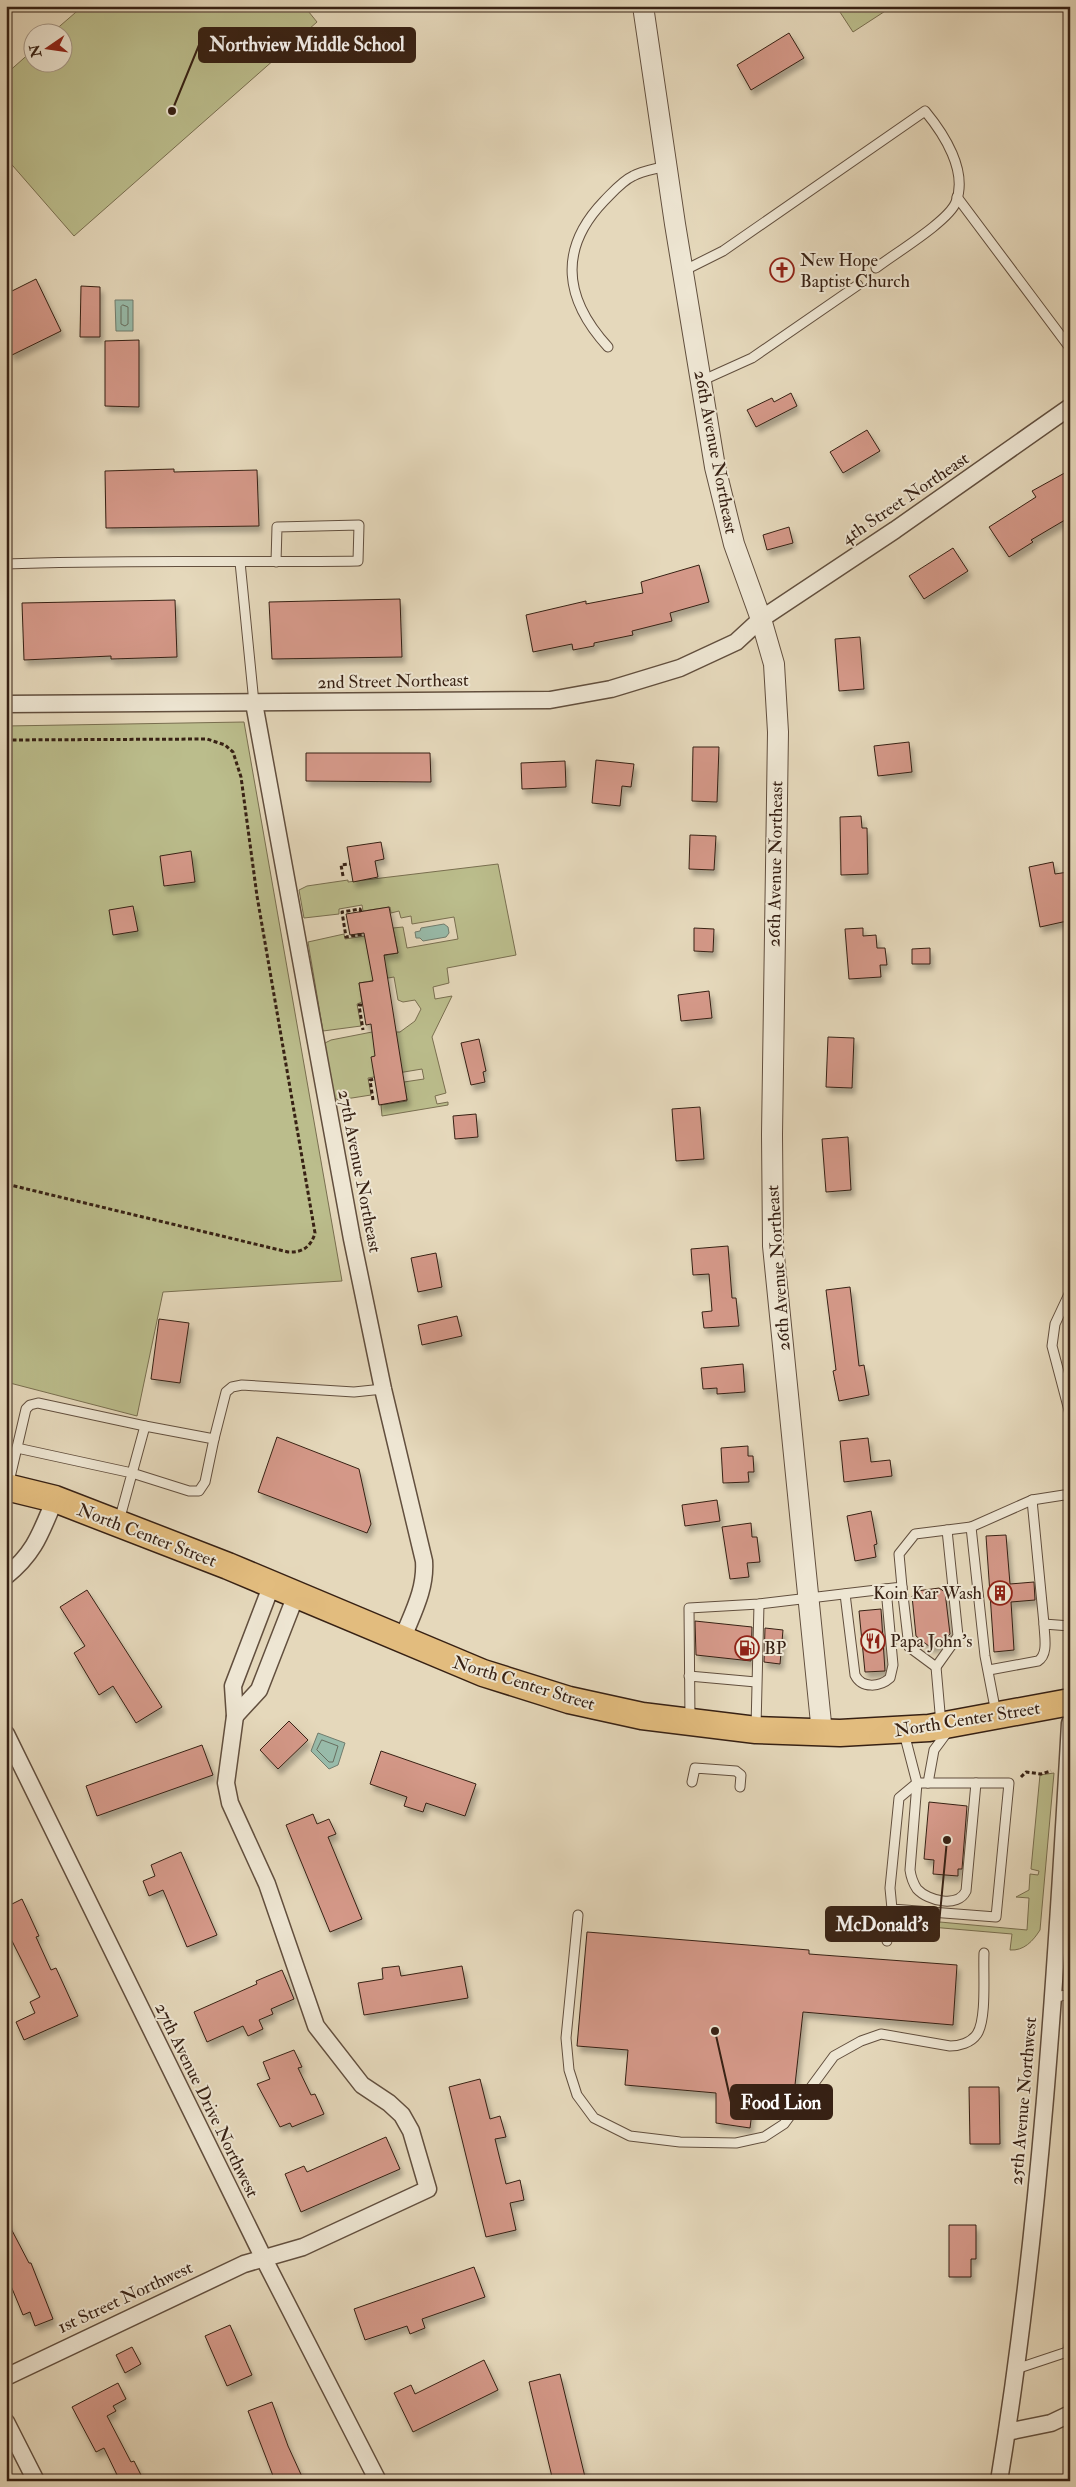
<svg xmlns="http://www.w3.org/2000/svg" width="1076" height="2487" viewBox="0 0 1076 2487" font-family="'IM FELL Double Pica',serif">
<defs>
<filter id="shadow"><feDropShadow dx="3" dy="5.5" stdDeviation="2.5" flood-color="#0004"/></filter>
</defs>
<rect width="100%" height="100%" fill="#e5d8bb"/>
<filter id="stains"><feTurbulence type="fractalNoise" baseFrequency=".004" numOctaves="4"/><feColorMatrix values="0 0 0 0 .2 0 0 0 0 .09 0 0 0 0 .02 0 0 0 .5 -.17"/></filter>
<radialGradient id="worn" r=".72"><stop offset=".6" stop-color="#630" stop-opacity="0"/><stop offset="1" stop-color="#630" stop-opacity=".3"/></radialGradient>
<!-- green -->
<g fill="#bbbd8c" stroke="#796f50">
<path d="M83,6H304L317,22L74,236L6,158V74L32,51V62H62V32H53Z"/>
<path d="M836,6H893L853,32Z"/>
<path d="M244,722L342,1281L163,1292L137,1416L6,1382V726Z"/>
<path d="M498,864L516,955L447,968L449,983L433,987L435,999L452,996L432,1037L446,1093L435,1096L437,1104L448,1102V1105L382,1116L381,1105L407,1101L404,1082L424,1079L422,1069L368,1078L371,1095L339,1100L334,1098L325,1043L331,1040L372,1032H400L415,1021L421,1009L415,1000L403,1002L398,1000L394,977L359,983L362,1002L357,1004L361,1026L323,1031L308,942L344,934L345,939L365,936L369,958L398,953L393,928L403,927L407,948L458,939L454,917L412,924L411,916L401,918L399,911L391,913L390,907L363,911L362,905L339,909V914L304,918L299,890L307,886L348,880V882Z"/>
<path d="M1054,1773L1040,1930C1033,1941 1024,1951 1010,1950L1012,1934L919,1926L918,1920L1027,1930L1029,1898L1016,1897L1029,1890L1030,1874L1038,1875L1039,1871L1031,1869L1040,1775Z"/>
</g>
<!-- water -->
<g fill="#98bbaa" stroke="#717d6e">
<path d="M115,300H133V331H116Z"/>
<path d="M444,924L448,927L449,933L446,937L423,941L420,938H416L415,932L420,931L421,928Z"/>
<path d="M318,1733L345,1743L338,1765L329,1769L311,1751Z"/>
</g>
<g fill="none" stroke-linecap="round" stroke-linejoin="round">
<!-- shore -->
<g stroke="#686e5f" stroke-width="1">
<path d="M123,305L128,307V324L125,326L121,324V307Z"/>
<path d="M322,1740L338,1746L333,1762H329L317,1750Z"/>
</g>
</g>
<!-- building -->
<g fill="#d49888" stroke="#372114" filter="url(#shadow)">
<path d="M789,33L804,58L751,90L737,65Z"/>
<path d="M36,279L61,331L12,355L6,343V294Z"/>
<path d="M81,286L100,287V337H80Z"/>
<path d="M139,340V407L105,406V341Z"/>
<path d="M791,393L797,406L756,427L747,410L772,398L774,402Z"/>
<path d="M867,430L880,451L843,473L830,452Z"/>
<path d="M174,469V472L257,470L259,526L106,528L105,471Z"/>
<path d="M1070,470V517L1031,540L1033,542L1009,557L989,527L1036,497L1032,491Z"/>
<path d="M789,527L793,543L767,550L763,535Z"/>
<path d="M953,548L968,571L924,599L909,576Z"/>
<path d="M699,565L709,602L670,613L672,621L632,631L633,635L594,643V646L573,650L572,644L533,652L526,615L586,601V604L643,593L641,582Z"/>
<path d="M400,599L402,657L272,659L269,602Z"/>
<path d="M175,600L177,657L111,659V656L24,660L22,603Z"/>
<path d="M860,637L864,689L839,691L835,639Z"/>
<path d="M909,742L912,772L878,776L874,746Z"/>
<path d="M693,747H719L717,802L692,801Z"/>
<path d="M306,753H430L431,782L306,781Z"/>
<path d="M596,760L634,764L631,787L622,786L620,806L592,803Z"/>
<path d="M565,761L566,787L522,789L521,763Z"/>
<path d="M861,816L862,828H867L868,874L841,875L840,817Z"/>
<path d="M690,835L716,836L714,870L689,869Z"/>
<path d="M381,842L384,859L375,861L378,877L353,882L347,847Z"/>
<path d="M191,851L195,882L164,886L160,856Z"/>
<path d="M1053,862L1055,874L1068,872L1070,911L1065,912L1067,921L1040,927L1029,867Z"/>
<path d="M133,906L138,931L113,935L109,910Z"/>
<path d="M389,907L398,953L384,955L407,1100L379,1105L371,1057L375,1056L371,1024L366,1025L359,983L373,981L364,933L350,935L346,914Z"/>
<path d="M694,928L714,929L713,952L694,951Z"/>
<path d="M863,928V936L876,935L877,948H885L887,965H880L881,977L849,979L845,929Z"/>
<path d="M930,948V964H912V949Z"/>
<path d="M709,991L712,1018L681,1021L678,995Z"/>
<path d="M828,1037L854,1038L852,1088L826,1087Z"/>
<path d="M479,1039L486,1071L483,1072L485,1082L471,1085L461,1043Z"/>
<path d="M700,1107L704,1159L676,1161L672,1109Z"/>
<path d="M476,1114L478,1137L455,1139L453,1116Z"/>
<path d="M848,1137L851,1190L826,1192L822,1139Z"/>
<path d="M728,1246L732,1298H736L739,1326L704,1328L702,1312L712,1311L709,1274L693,1275L691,1249Z"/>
<path d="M436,1253L442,1287L418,1292L411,1258Z"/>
<path d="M850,1287L859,1366L864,1365L869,1395L839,1401L833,1371L836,1370L826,1290Z"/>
<path d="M457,1316L462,1336L422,1345L418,1325Z"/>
<path d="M159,1319L189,1323L180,1383L151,1379Z"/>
<path d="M743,1364L745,1392L717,1394V1388L703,1389L701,1368Z"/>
<path d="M277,1437L359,1469L371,1524L367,1533L258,1492Z"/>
<path d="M868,1438L871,1462L890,1460L892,1476L844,1482L840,1441Z"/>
<path d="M748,1446V1456H753L754,1472H748L749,1482L723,1483L721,1448Z"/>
<path d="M717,1500L720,1521L685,1526L682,1505Z"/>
<path d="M871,1511L877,1544L874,1545L876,1557L855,1561L847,1516Z"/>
<path d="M751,1523L752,1537H757L760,1562L747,1563L749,1577L730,1579L722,1527Z"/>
<path d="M1006,1535L1010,1584L1034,1582L1035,1600L1011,1602L1014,1650L994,1652L986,1536Z"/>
<path d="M939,1588L945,1592L950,1634L938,1646L930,1647L916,1636L912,1596L917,1591Z"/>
<path d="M87,1590L162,1707L136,1723L113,1686L99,1695L74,1653L85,1646L60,1607Z"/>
<path d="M881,1609L885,1671L865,1672L859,1611Z"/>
<path d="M695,1621L752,1627L751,1661L696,1655Z"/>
<path d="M765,1628L783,1630L780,1664L764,1662Z"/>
<path d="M289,1721L308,1740L278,1769L260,1750Z"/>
<path d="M202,1745L213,1775L97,1816L86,1786Z"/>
<path d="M381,1751L476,1784L465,1816L426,1803L423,1812L404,1806L407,1797L370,1784Z"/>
<path d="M929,1802L967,1806L962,1869H958V1876L933,1874L934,1860L924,1859Z"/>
<path d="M313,1814L317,1824L329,1819L336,1834L328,1837L362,1919L330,1932L286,1825Z"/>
<path d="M181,1852L217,1935L187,1947L163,1890L149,1896L143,1881L155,1876L151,1865Z"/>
<path d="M22,1899L39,1936L36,1937L51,1970L56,1968L78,2016L24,2040L16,2022L35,2013L30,2002L40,1997L6,1929V1907Z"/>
<path d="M587,1932L809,1950V1954L957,1965L953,2025L803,2012L794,2094L784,2101L754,2096L750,2128L716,2123V2093L625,2085L628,2050L577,2046Z"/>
<path d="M399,1966L401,1976L462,1966L468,1998L364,2015L358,1983L383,1979L382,1968Z"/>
<path d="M282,1970L294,1999L271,2009L273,2014L259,2020L263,2029L248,2036L243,2026L207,2042L194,2012L257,1984L256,1981Z"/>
<path d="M294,2050L302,2067L298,2068L311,2095L315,2094L324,2114L292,2127L290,2123L280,2127L257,2084L270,2079L263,2062Z"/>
<path d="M480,2079L490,2119L500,2116L506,2137L495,2139L506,2184L520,2180L524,2200L510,2203L516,2230L486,2237L449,2087Z"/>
<path d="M969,2087H999L1000,2144H970Z"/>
<path d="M386,2137L400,2169L301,2212L285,2174L304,2166L307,2172Z"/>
<path d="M6,2219L29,2263H31L53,2319L35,2326L30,2312L23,2315L6,2274Z"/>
<path d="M949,2225H976V2259H971V2277H949Z"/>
<path d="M474,2267L485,2297L422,2319L425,2328L410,2334L407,2326L365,2340L354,2309Z"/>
<path d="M230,2325L252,2375L227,2386L205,2336Z"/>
<path d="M132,2347L141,2364L125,2373L116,2355Z"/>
<path d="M484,2360L498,2390L413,2432L394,2393L411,2385L415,2394Z"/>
<path d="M560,2374L586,2481H553L529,2382Z"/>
<path d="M118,2383L126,2399L113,2406L116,2411L107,2416L131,2462L134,2461L144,2481H120L104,2448L96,2452L72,2407Z"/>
<path d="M272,2402L288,2446L304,2481H275L248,2411Z"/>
</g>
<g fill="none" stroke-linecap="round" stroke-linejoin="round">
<!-- service casing -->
<g stroke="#624f3e" stroke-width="11">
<g id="service">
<path d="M957,197L1070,348"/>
<path d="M683,271L723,251L925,111C944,134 968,171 956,202C949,221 894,254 876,268"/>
<path d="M608,347C565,300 557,250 604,201C613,192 622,181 633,176C642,171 656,169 666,166"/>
<path d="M701,381L752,358L858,285"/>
<path d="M240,562L254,703"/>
<path d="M6,564C123,559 241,563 358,561L359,525L277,527L276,562"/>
<path d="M1070,1292L1055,1324L1052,1346L1070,1414"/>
<path d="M214,1439L226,1392L232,1387L242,1385L354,1392L383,1389"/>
<path d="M17,1448L132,1473L189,1491H199L205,1482L214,1439L145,1426L119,1521"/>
<path d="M8,1486L26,1409L30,1405L38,1403L145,1426"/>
<path d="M1032,1500L1044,1624"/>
<path d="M902,1587L909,1647L936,1667L958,1636L947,1530"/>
<path d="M845,1594L855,1675C862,1689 880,1687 890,1678L893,1665L886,1589"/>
<path d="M936,1667L941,1724"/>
<path d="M989,1670L1038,1661C1049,1654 1044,1635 1044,1624L1070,1626"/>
<path d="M689,1676L756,1682"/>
<path d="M996,1713L985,1656L971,1527L1032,1500L1064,1495L1070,1496"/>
<path d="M690,1720L689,1608L759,1604L902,1587L899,1554L915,1534L971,1527"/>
<path d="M756,1727L759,1604"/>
<path d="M904,1733L917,1783L910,1870C911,1877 913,1883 917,1889C928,1901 958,1908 966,1891L976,1783"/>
<path d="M692,1782L695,1768L736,1771L741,1775L740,1787"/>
<path d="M928,1783L934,1750L948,1731"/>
<path d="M578,1915L566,2038L569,2070L577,2095L594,2118L630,2136L680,2142L736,2143L764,2137L784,2124L834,2056L861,2041L881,2034L950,2046C959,2046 971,2043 977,2034C987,2019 983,1973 984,1953"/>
<path d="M887,1941L892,1909L890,1888L899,1798L917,1783H1009L996,1917L892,1909"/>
<path d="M1052,1998L1070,1994"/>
<path d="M1068,2352L1070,2340"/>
<path d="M1016,2369L1070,2351"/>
</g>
</g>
<!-- minor casing -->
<g stroke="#624f3e" stroke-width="19">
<g id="minor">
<path d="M254,703L352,1239L383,1389L424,1561C426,1590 412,1614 402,1640"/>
<path d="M6,704L550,700L611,689L680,668L736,642L761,619L895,530L1070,407"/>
<path d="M6,1576C35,1553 41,1532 55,1499"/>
<path d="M235,1716L259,1690L296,1595"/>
<path d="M6,1734L264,2259L378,2481"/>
<path d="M6,2377L244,2264L303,2247L428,2189L411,2131L402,2115L389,2103L362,2085L316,2026L267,1884L230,1803L226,1783L235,1716L233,1686L272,1584"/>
<path d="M6,2422L36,2481"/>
<path d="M1007,2432L1051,2423L1070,2414"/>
<path d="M999,2481C1040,2231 1056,1976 1070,1723"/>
</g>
</g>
<!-- tertiary casing -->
<g stroke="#624f3e" stroke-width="22">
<path id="tertiary" d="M643,6L675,224L715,467L734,544L761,619L774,664L778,732L772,1135L773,1246L822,1733"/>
</g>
<!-- primary casing -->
<g stroke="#372114" stroke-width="29">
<path id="primary" d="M6,1487L55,1499L228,1566L483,1673L569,1700L642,1716L756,1730L840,1733L929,1728L1070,1702"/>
</g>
<!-- path -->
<g stroke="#372114" stroke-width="3" stroke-dasharray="4 2.5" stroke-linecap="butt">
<path d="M6,740L207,739L225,745L233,752L241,777L257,896L315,1233C311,1247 302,1253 288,1252L6,1184"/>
<path d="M343,876L341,865L350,864"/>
<path d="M361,912L360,909L342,912L346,937L364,934"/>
<path d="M362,1005H359L363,1030"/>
<path d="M373,1100L370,1080L375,1079"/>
<path d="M1021,1777L1026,1772L1041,1774L1051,1771"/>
</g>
<!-- service -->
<use href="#service" stroke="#eee6d3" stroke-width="9"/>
<!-- minor -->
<use href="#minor" stroke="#eee6d3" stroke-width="16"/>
<!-- tertiary -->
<use href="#tertiary" stroke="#eee6d3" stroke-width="20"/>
<!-- primary -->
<use href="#primary" stroke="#e2bc7e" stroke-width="26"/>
</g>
<!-- icons -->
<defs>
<g id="church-ring" transform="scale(1.25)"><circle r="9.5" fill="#eee6d3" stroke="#8f2418" stroke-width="1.5"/><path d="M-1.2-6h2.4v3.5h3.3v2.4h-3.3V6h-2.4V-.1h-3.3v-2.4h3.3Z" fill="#8f2418"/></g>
<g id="building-ring" transform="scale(1.25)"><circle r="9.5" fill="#eee6d3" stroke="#8f2418" stroke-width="1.5"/><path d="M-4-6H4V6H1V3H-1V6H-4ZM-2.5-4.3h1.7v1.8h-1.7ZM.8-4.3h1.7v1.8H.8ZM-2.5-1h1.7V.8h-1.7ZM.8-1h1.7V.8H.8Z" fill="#8f2418"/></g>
<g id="restaurant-ring" transform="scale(1.25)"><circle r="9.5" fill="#eee6d3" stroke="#8f2418" stroke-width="1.5"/><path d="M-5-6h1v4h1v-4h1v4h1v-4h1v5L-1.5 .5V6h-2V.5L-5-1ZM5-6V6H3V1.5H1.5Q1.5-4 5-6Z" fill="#8f2418"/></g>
<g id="fuel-ring" transform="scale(1.25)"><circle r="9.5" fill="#eee6d3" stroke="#8f2418" stroke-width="1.5"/><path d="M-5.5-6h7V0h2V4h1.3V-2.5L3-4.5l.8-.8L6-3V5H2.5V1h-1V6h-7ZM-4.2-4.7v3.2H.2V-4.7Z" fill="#8f2418"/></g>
</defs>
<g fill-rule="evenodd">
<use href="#church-ring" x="782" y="270"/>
<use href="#building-ring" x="1000" y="1593"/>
<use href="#restaurant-ring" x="873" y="1641"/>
<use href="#fuel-ring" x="747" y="1648"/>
</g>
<g text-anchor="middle" stroke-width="4" stroke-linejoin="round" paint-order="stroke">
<!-- poi labels -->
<g font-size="18" fill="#372114" stroke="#eee6d3" text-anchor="start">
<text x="800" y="266">New Hope<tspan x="800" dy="21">Baptist Church</tspan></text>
<text x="982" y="1599" text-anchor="end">Koin Kar Wash</text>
<text x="890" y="1647">Papa John's</text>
<text x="764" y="1654">BP</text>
</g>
<!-- street labels -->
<g font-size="18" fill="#372114" stroke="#eee6d3">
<text transform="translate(716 452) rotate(79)" y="6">26th Avenue Northeast</text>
<text transform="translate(905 498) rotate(-34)" y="6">4th Street Northeast</text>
<text transform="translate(393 681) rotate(-1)" y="6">2nd Street Northeast</text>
<text transform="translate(775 864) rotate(-89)" y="6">26th Avenue Northeast</text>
<text transform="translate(360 1171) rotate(79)" y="6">27th Avenue Northeast</text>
<text transform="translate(778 1268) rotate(-94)" y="6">26th Avenue Northeast</text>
<text transform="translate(147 1535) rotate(21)" y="6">North Center Street</text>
<text transform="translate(524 1683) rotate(17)" y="6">North Center Street</text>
<text transform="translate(967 1719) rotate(-9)" y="6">North Center Street</text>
<text transform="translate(207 2100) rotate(64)" y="6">27th Avenue Drive Northwest</text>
<text transform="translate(1023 2101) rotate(-85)" y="6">25th Avenue Northwest</text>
<text transform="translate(125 2297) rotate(-25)" y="6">1st Street Northwest</text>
</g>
</g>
<!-- callouts -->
<path fill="none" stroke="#372114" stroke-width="2" d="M172 111L199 45M947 1840L939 1924M715 2031L731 2102"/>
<g fill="#372114" stroke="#eee6d3" stroke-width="2">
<circle cx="172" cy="111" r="5"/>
<circle cx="947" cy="1840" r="5"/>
<circle cx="715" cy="2031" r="5"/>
</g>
<g fill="#372114" stroke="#372114" stroke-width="2">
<rect x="199" y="28" width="216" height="34" rx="5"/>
<rect x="826" y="1907" width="113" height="34" rx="5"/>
<rect x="731" y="2085" width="101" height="34" rx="5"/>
</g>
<g font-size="19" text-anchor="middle" font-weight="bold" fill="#fff">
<text x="307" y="51">Northview Middle School</text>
<text x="882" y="1931">McDonald's</text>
<text x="781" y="2109">Food Lion</text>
</g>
<!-- margin -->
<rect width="1076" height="2487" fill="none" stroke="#e5d8bb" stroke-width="25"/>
<rect x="8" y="8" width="1061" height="2472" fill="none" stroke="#372114" stroke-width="2.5"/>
<rect x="12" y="12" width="1051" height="2462" fill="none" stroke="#372114"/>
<!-- north arrow -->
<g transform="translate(48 48) rotate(257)"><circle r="24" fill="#eee6d3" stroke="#a59787"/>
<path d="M0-4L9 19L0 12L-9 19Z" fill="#8f2418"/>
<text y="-8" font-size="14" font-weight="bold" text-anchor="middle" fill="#372114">N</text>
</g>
<rect width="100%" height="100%" filter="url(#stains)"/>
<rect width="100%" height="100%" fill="url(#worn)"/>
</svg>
